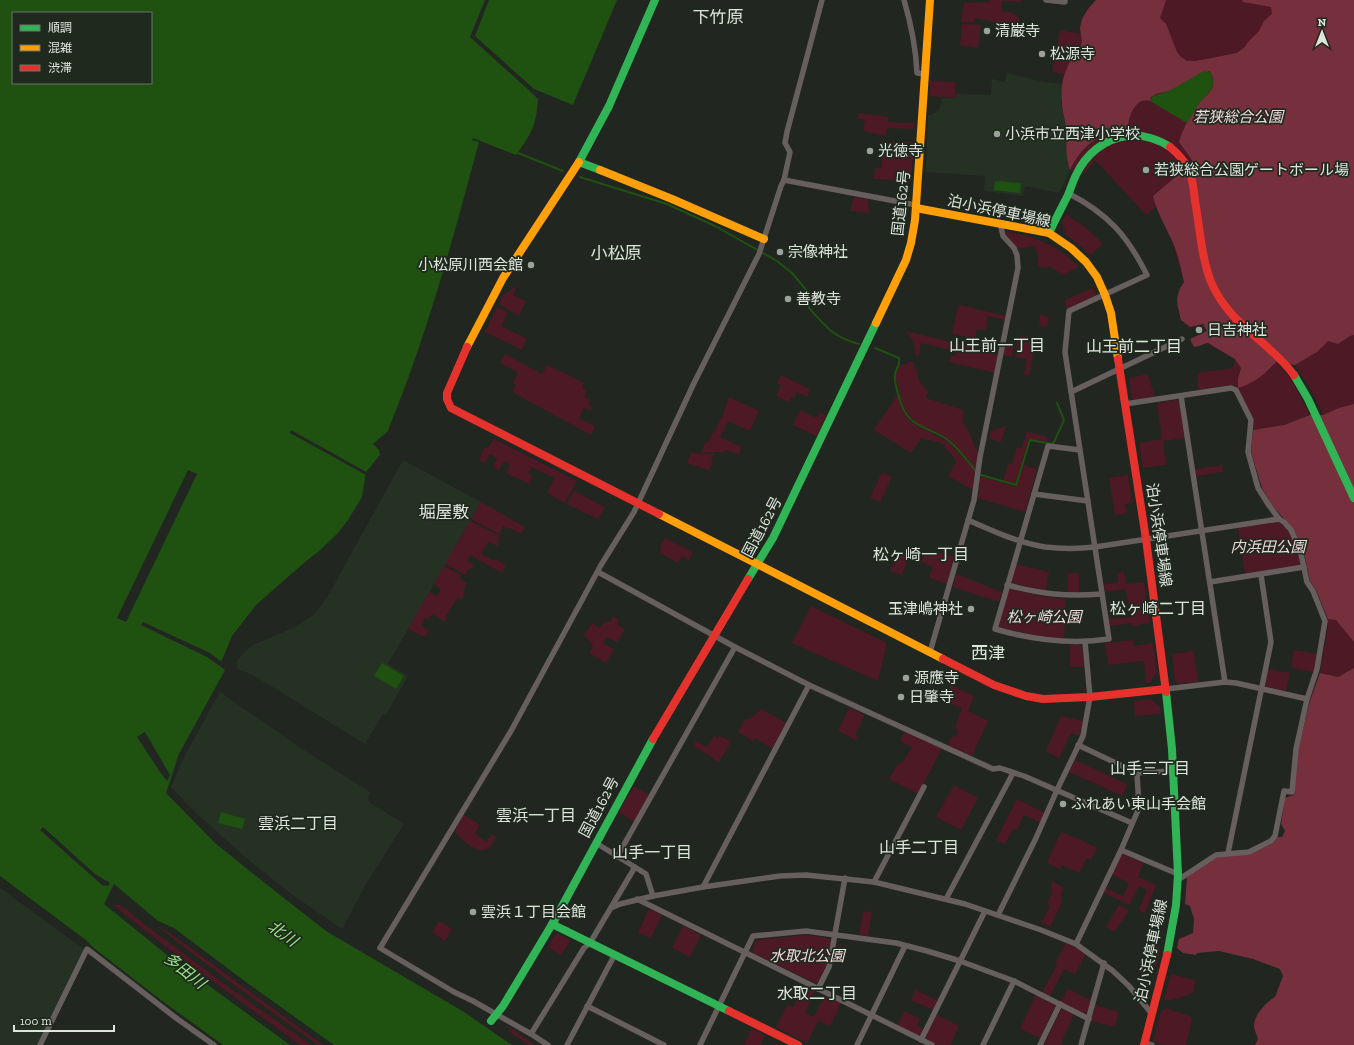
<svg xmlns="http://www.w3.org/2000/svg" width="1354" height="1045" viewBox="0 0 1354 1045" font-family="'Zilla Slab','Noto Sans JP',serif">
<rect width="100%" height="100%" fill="#212620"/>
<!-- built -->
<g fill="#253223">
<path d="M1007,73L1044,82L1062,84L1061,103L1067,131V160L1070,170L1059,193L1025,186L1023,196L984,191L985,176L926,172L928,115H931L938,111L941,105L942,98H956L957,94L991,95L992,79L1005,82Z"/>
<path d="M403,460L481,502L388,664L408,676L386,715L383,714L365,744L253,675L237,669V661L244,652L253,645L293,628L311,617L318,610L329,594Z"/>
<path d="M220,692L305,751L370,792L368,797L369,802L404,824L365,886L342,929L290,893L252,863L199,816L171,787L185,755Z"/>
<path d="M0,888L84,949L37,1045H0Z"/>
</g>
<!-- green -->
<g fill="#4d1925" fill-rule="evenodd">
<path d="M990,0H1021V2L1002,1L1001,11L1012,13L1019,18L1018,24L1009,22V25L975,18L973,23L961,22L964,3L990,2Z"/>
<path d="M1096,0H1354L1276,362L1292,380L1310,415L1284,425L1253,430L1254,420L1238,388L1234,385L1197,390L1198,373L1233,368L1235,359L1210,345L1207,331L1203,324L1190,327L1181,320C1177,303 1174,297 1184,282C1177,256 1170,231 1156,207L1146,215L1095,160L1085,173L1070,170C1065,156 1068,144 1066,130C1065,112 1057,92 1064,74L1052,72L1060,30L1081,34C1079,19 1087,10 1096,0ZM1235,359L1268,371L1238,379L1241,368Z"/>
<path d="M962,24L981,25L978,48L960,45Z"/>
<path d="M930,81L955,82V94H957L956,98L929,96Z"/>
<path d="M859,113L888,117V122L915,123L914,129L887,128L885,136L863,131L865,120L857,118Z"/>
<path d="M882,142H914L911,181L874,179L875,168H882Z"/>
<path d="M854,197L868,199L869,213L850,211Z"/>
<path d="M1066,214L1085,227L1103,244L1090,255L1081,246L1066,235L1062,222Z"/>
<path d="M1006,232C1037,237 1056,244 1079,267L1063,275L1049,266L1048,268L1038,267V257L1035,246L1016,249L1005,235Z"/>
<path d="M517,285L513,295L526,301L519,316L499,304L503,295Z"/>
<path d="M1093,288L1096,293L1095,296L1067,309L1065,300Z"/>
<path d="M960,305L1006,316L1005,320L988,316L986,331L977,329L975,338L952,334L958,307Z"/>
<path d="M497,307L508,313L501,326L527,339L522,350L485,332Z"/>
<path d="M1040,315L1049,317L1047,327L1039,325Z"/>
<path d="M906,331L971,347L972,348L998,355L995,373L949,362L951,356H955L956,351L921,343L919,355H915L914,342Z"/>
<path d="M1019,335L1036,338L1029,376L1024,375L1027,359L1015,357Z"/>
<path d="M1354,335V404L1339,408L1323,415L1311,390L1295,365L1317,352L1328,340L1338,344L1350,336Z"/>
<path d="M1005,343L1014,345L1012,357L1002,355Z"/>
<path d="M505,354L542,374L547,365L584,383L582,388L587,390L584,397L590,399L588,405L592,407L591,411L584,408L579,418L595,426L591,435L512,392L516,385L513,383L518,372L500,363Z"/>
<path d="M914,361V368L917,370L919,381L928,392L926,398L963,410L964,415L962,422L966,426L979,455L976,470L950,440L916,423L907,413L903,405L896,379V373L900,365Z"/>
<path d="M1148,374L1155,397L1134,400L1132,398L1129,378Z"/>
<path d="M781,375L810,389L807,397L797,392L794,398L791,397L788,402L776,396L781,385L777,383Z"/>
<path d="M898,394L902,408L909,420L917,426L948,442L976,472L973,490L948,476L956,462L954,457L944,447L945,445L937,441L935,442L921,438L911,453L874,430Z"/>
<path d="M729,397L759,411L750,431L728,421L720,437L742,447L739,454L725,450L723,453L720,452L701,453L705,443H708L713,432L714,433L721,418H722Z"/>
<path d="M1177,400L1179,402L1185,438L1163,441L1166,465L1143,468L1139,443L1162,439L1157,403Z"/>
<path d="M800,410L816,418L820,413L826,415L816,436L793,425Z"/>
<path d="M1006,426L1001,442L989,439L991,431Z"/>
<path d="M1027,431L1047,437V442L1029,439L1015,484L1003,481L1009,463L1012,464L1017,447L1022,448Z"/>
<path d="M494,439L577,481L565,503L547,493L555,478L532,467L528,473L533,476L529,484L506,473L510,464L504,461L499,470L493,467L497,458L490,454L485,463L479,459L485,447L488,448Z"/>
<path d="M692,452L699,454H714L711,460L713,461L709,470L687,463Z"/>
<path d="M1023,465L1037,469L1025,512L978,498L981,476L1016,487Z"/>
<path d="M1222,465L1223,472L1196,476L1195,469Z"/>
<path d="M882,472L892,477L880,502L870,498Z"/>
<path d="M1128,475L1132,503L1125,504L1127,513L1115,515L1109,478Z"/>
<path d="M574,491L605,507L598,519L567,504Z"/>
<path d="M481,502L525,527L521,534L510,528L508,529L503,526L499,534L471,519Z"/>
<path d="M470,521L500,536L498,541L499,544L497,546L488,542L481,554L494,561L495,559L506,565L502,573L470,555L467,561L474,565L471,569H469L465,575L445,564Z"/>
<path d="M1278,522C1290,527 1298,551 1300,563L1298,566L1245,574L1238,528Z"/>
<path d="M665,538L693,552L689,560L682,556L678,563L660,553L661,545Z"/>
<path d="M899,551L910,555L902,575L890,571Z"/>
<path d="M926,551L935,555L939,552L954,557L947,584L929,578L933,567L921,562Z"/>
<path d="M1016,564L1049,572L1046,591L1013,583L1011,580Z"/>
<path d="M444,566L461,575L460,579L467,583L463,592L465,593L462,600L457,598L446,616L447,617L445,622L432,614L429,619L425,618L421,626L429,630L425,637L408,629L429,592L437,596L441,589L434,584Z"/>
<path d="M1124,572L1126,584L1144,582L1150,623L1132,626V623L1110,626L1109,619L1131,617L1126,589L1105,592L1104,584L1118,583L1117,573Z"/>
<rect x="1068" y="573" width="11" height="20"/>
<path d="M956,574L1002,592L999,602L953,587Z"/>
<path d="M1011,589L1040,596L1066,599L1064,639L1043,637L1000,627L999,625L1009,590Z"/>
<path d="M811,606L887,643L878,681L792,643Z"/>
<path d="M613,616L619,620L617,624L625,629L617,642L606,637L603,643L614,649L606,663L589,653L593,646L590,641L584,635L592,623L600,628L605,622H610Z"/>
<path d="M1328,619L1336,620L1354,642V668L1338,677L1320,673L1328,626Z"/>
<path d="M1133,640L1134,646L1153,643L1157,673L1149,683H1146L1144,661L1108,665L1105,643Z"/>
<path d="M1070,645H1080L1082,647L1084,667H1070Z"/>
<path d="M1294,650L1317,654L1314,672L1291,668Z"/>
<path d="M1194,651L1198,682L1178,684L1175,681L1172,654Z"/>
<path d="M1268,669L1290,673L1286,691L1267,687L1265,684Z"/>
<path d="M951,685L974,696L968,711L988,721L972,756L948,745L952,736L956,737L958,730L955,728L962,708L945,702Z"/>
<path d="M1151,699L1160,707L1161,714L1135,716L1134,701Z"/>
<path d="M849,708L865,715L855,735L858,738L856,740L838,731Z"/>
<path d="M761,709L786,723L773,749L755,738L753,741L738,732L745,719H750Z"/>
<path d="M1061,716L1083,721L1079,736L1071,733L1059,758L1046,751Z"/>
<path d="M905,731L943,747L918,794L889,779L897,765L904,761L912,747L900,741Z"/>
<path d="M714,736L718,738L720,736L731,742L719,762L713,759V758L693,746L696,741L706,747Z"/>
<path d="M1075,760L1127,784L1123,796L1069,772Z"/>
<path d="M954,785L978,798L961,830L936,817Z"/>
<path d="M634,786L649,795L634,822L619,812Z"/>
<path d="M1017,799L1045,813L1041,823L1024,815L1017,830L1013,829L1005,844L996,840Z"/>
<path d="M463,816H466L480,825L475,833L486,842L492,834L496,837C494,840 492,846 489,848C479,856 460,839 455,831Z"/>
<path d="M1061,832L1079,839L1097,848L1091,860L1087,858L1079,873L1062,865L1060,869L1047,863Z"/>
<path d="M1122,854L1144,863L1138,877L1156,885L1145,913L1139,910L1147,890L1139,886L1129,905L1105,893L1103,889L1104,887L1123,896L1129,883L1110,874L1120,855Z"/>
<path d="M1052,881L1061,886L1063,888L1061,892L1062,902L1050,927L1041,923L1050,906L1047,904L1052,894L1051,885Z"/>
<path d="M113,905H121L144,924L234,991L311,1045H300L170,950Z"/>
<path d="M1119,905L1129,910L1114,932L1106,927Z"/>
<path d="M649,909L662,915L651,938L638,932Z"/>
<path d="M863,911L872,912L868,936L859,934Z"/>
<path d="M439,921L452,929L445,941L432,932Z"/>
<path d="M155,924L170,933L323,1045H318L241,990L185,948Z"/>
<path d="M683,926L701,935L690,957L672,948Z"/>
<path d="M555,934H558L571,940L561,955L548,947Z"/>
<path d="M807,935L828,938L831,941L826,966L818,982L815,983L753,953L752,952L755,942L758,940Z"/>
<path d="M1066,943L1075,947L1086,954L1075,974L1064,969L1050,996L1042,993L1057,965L1055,964Z"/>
<path d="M1161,945L1156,967L1153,965L1144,976L1138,971Z"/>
<path d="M1171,974L1195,980L1194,992L1180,998L1166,1001L1164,999Z"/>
<path d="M804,985L815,990L805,1013L814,1017L825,995L841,1003L830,1026L818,1021L807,1043L776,1027L787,1005L793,1007Z"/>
<path d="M1068,989L1092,1001L1089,1012L1084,1014L1061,1002Z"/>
<path d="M916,990L938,1001L933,1010L911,1000Z"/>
<path d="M1036,995L1055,1005V1007L1040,1038L1020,1029Z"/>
<path d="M1095,1005L1119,1012L1115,1027L1091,1021Z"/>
<path d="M1166,1008L1190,1016L1192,1020L1186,1045H1164L1153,1042L1161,1011Z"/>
<path d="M1064,1009L1074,1015L1060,1045H1044L1061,1010Z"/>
<path d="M904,1011L920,1019L917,1026L924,1029L922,1033L917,1036L897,1026Z"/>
<path d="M937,1015L959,1026L950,1045H937L927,1040L926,1037Z"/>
<path d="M503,1025L511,1028L535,1045H529L508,1031L510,1029Z"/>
<path d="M752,1029L765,1035L760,1045H744Z"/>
</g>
<!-- forest -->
<g fill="#76303d">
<path d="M1096,0H1166L1160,18L1166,24L1177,52L1181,57L1187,61H1196L1237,53L1245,47L1247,43L1259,31L1264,21L1272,14L1271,7L1243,2L1242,0H1354V335L1350,336L1338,344L1328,341L1317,352L1295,365L1276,362C1266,373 1253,384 1238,388V379L1241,368L1235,359L1208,343C1202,344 1199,347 1194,347L1190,339L1207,331L1203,324L1190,327L1181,320C1177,303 1174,297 1184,282C1181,270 1179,257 1174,245C1167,229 1157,213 1153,196L1179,174L1197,170L1190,157L1179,142C1183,128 1191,114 1199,103C1203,98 1209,94 1212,89C1214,83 1214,75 1209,71L1169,91L1156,94L1151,97L1150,101C1136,96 1128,117 1128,128C1102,130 1081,146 1070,170C1065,156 1067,144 1066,130C1066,121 1062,112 1062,103C1060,86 1064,72 1072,58L1077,57L1082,41L1080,28L1082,19L1088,9Z"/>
<path d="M1354,404V642L1336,620L1328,619L1316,590L1310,581L1304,553L1300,542L1293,529L1271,504L1262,488L1251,452L1253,430L1284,425L1310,415H1323L1339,408Z"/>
<path d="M1354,668V1045H1255L1258,1039C1257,1035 1254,1030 1254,1026C1254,1015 1266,1002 1275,997L1283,976L1280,969L1253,959L1219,951L1197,953L1196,955L1183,953L1177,948L1179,939L1193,933L1194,919L1190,906L1185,904L1187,877L1216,858L1220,857L1247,854L1257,851L1273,843L1278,837H1282L1285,831L1281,824L1285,798L1294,795L1298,749L1310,701L1320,673L1338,677Z"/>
</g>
<!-- water -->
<g fill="#1f5111" fill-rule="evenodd">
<path d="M0,0H617L573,105L534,89L532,93L538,99C536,126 532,133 516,155L473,138L472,140L479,142C453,239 427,335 389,428L388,431L373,444L379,450L380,455L366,472L362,497L348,520L338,533L318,552L305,562L256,605L232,636L220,665L225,670L179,754L166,793L215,843L261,880L326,931L464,1012L512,1045H334L250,985L174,928L158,921L114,884L104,904L167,955L290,1045H223L161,1000L95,949L86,940L0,876ZM13,13H151V83H13Z"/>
<path d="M1204,71L1211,73L1213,81L1212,89L1200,102L1187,123L1150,101L1153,96L1169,91Z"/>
<path d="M995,181L1021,183L1020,193L994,190Z"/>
<path d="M382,663L404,676L396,689L374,676Z"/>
<path d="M221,812L245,819L242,829L218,823Z"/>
</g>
<!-- pier -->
<g fill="#212620">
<path d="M485,0H489L475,36L534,89L532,93L470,37Z"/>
<path d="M291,430L368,473V476L290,433Z"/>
<path d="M188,470L197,474L126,622L117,618Z"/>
<path d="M143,622L210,653L223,663L222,665L227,669V671L207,657L141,625Z"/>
<path d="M145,732L170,775L167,781L160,772L137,737Z"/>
<path d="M43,827L95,874L110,883L108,886L102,885L93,877L40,830Z"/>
</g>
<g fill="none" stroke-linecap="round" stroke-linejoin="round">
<!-- stream -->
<g stroke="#1f5111" stroke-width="2">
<path d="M518,153L563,171"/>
<path d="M580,177L667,204L715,226L777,261L792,273L807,291L809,296V308C826,327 833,337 859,344"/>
<path d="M875,348L899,358C901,365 895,369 895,375C894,383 900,401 903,408C911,428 934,429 949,441C958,448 968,462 976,471"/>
<path d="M981,475L1016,485L1030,440L1053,444L1064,420L1057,403"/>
</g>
<!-- street -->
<g stroke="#675e5e" stroke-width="5.5">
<path d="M904,0C911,24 916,48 917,73L925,74"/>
<path d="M1046,0L1065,2V0"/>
<path d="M784,180L916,205"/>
<path d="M1068,193C1108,214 1127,235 1147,275L1069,311L1065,352L1109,639C1070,645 1033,640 995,629L1048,446L1080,450"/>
<path d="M1071,392L1182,339"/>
<path d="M1181,396L1225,682"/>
<path d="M1125,404L1231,388L1236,390L1251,420L1248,452L1258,488L1268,504L1279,519L1284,522L1291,530L1297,543L1301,554L1307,582L1313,591L1325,621L1317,669L1307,699L1236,683L1225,682L1166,689"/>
<path d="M1034,494L1088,501"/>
<path d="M968,520C993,531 1019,543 1045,547C1062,549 1078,549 1095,547L1279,519"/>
<path d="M598,572L735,647L809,685L993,769L1000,768L1024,776L1132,823"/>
<path d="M1210,582L1304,567"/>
<path d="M1007,585C1042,594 1067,597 1102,594"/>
<path d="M930,652L974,500L980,457L1018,268L1017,255L1014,248L1003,236L1000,223"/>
<path d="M1137,773L1173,771"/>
<path d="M596,843L646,874L653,896"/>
<path d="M1121,850L1178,874"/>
<path d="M1228,853L1271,642L1261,575"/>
<path d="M617,857L735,647"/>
<path d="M1178,880L1216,855L1249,852L1271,841L1275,836L1284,791L1292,792L1296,749L1307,699"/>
<path d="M874,882L924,787"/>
<path d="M703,887L809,685"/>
<path d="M637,899L932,1045"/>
<path d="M946,899L1013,773"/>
<path d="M611,908L620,904L653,896L703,887L780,876L806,875L874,882L965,904L1041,930L1076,944L1113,971L1129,986L1152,1014"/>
<path d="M998,915L1036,838L1057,790L1083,736L1090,697L1085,642"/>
<path d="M1076,944L1121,850L1139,808L1137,773L1078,745"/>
<path d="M818,989L829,967L845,878"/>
<path d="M587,1006L664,1045"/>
<path d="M531,1034L584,948L590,943L635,867"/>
<path d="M921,1040L985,911"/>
<path d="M1145,1043L1152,1045"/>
<path d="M40,1045L87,949L176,1018L214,1045"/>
<path d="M548,1045L531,1034L473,1001L454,992L380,948L511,731L601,565L634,512L694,383L759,254L781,186L784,180L790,152L785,143L787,132L822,0"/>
<path d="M567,1045L614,956"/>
<path d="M700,1045L753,936L806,931L896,943L927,951L960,961L1014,981L1089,1019"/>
<path d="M857,1045L905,946"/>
<path d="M983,1045L1014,981"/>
<path d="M1040,1045L1060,1004"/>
<path d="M1081,1045L1104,963"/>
</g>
<!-- fast -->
<g stroke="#30b455" stroke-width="8">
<path d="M600,170L579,162L609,106L655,0"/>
<path d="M1049,233C1055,220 1062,207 1068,195C1071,188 1073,181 1076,175C1086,154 1104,139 1127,136C1142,134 1158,139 1170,147"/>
<path d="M1294,375L1308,399L1354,498"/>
<path d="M748,579L773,538L876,323"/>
<path d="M1166,692L1172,749L1178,874L1176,905L1167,955"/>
<path d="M552,924L729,1011"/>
<path d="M491,1021L503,1006L554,921L653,739"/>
</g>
<!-- slow -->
<g stroke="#ff9f0a" stroke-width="8">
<path d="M600,170L672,199L764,239"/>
<path d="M916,208L1049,233L1071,248L1086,262L1097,277L1105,295L1111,313L1118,359"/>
<path d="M876,323L906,260L911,243L915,220L930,0"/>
<path d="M467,347L503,278L579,162"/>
<path d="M659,514L943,659"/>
</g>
<!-- jam -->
<g stroke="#e5322d" stroke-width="8">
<path d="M1170,147C1177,153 1184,160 1188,168C1193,179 1194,190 1195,201C1200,228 1201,256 1211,282C1230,326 1268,340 1294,375"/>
<path d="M467,347L447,393V399L451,408L659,514"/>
<path d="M1118,359L1146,539L1166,692"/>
<path d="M943,659L994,685L1026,696L1043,699L1090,697L1166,689"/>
<path d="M653,739L748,579"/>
<path d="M729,1011L798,1045"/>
<path d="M1144,1045L1167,955"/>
</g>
</g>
<!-- markers -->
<g fill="#9ca29b" stroke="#1f291d" stroke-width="1.5">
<circle cx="987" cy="31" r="4"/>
<circle cx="1042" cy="54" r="4"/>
<circle cx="997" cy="134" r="4"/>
<circle cx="870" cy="151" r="4"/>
<circle cx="1146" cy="170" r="4"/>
<circle cx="780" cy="252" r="4"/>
<circle cx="531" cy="265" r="4"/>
<circle cx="788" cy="299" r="4"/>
<circle cx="1199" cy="330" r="4"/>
<circle cx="971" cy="609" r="4"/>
<circle cx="906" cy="678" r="4"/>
<circle cx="901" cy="697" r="4"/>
<circle cx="1063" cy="804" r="4"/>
<circle cx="473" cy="912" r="4"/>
</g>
<g text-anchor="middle" stroke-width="3.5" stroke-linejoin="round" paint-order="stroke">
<!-- poi labels -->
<g font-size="15" fill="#dee5dd" stroke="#1f291d" text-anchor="start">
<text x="995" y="36">清巌寺</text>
<text x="1050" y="59">松源寺</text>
<text x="1005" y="139">小浜市立西津小学校</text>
<text x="878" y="156">光徳寺</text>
<text x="1154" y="175">若狭総合公園ゲートボール場</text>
<text x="788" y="257">宗像神社</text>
<text x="523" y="270" text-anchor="end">小松原川西会館</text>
<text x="796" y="304">善教寺</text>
<text x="1207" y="335">日吉神社</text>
<text x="963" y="614" text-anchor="end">玉津嶋神社</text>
<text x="914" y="683">源應寺</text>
<text x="909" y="702">日肇寺</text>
<text x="1071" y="809">ふれあい東山手会館</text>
<text x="481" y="917">雲浜１丁目会館</text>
</g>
<!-- park labels -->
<g font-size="15" font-style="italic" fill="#f3d9dc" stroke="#1f291d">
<text x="1238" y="122">若狭総合公園</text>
<text x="1268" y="552">内浜田公園</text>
<text x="1044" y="622">松ヶ崎公園</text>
<text x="807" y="961">水取北公園</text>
</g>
<!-- street labels -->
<g font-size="15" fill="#dee5dd" stroke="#1f291d">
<text transform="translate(901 203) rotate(-84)" y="5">国道162号</text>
<text transform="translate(999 211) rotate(12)" y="5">泊小浜停車場線</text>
<text transform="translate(762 527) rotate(-62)" y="5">国道162号</text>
<text transform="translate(1159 535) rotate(82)" y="5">泊小浜停車場線</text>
<text transform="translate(599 807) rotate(-62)" y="5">国道162号</text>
<text transform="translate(1151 951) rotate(-78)" y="5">泊小浜停車場線</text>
</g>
<!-- neighbourhood labels -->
<g font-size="16" fill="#dee5dd" stroke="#1f291d">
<text x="997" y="351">山王前一丁目</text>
<text x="1134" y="352">山王前二丁目</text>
<text x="921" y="560">松ヶ崎一丁目</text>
<text x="1158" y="614">松ヶ崎二丁目</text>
<text x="1150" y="774">山手三丁目</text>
<text x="536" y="821">雲浜一丁目</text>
<text x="298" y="829">雲浜二丁目</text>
<text x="919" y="853">山手二丁目</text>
<text x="652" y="858">山手一丁目</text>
<text x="817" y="999">水取二丁目</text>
</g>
<!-- water labels -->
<g font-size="16" font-style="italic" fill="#99e488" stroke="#1f291d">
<text transform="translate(283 933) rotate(35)" y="6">北川</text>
<text transform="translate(185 970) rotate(38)" y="6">多田川</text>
</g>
<!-- quarter labels -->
<g font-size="17" fill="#dee5dd" stroke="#1f291d">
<text x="718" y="23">下竹原</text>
<text x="616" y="259">小松原</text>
<text x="444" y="518">堀屋敷</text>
<text x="988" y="659">西津</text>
</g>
</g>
<!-- legend -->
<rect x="12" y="12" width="140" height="72" fill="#1f291d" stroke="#6b746a"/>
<rect x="20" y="25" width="20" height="6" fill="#30b455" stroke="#6b746a"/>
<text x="48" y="32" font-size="12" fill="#dee5dd">順調</text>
<rect x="20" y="45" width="20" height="6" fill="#ff9f0a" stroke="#6b746a"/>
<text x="48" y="52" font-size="12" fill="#dee5dd">混雑</text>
<rect x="20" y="65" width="20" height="6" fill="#e5322d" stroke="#6b746a"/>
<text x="48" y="72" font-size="12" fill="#dee5dd">渋滞</text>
<!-- north arrow -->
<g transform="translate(1322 32)" stroke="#1f291d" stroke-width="3" paint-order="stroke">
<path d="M0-3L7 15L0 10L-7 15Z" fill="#dee5dd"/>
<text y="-6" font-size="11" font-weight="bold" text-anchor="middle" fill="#dee5dd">N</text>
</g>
<!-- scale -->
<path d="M14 1025v6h100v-6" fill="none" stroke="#dee5dd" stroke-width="2"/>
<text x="20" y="1025" font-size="12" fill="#dee5dd" stroke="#1f291d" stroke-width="3" paint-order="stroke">100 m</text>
</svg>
